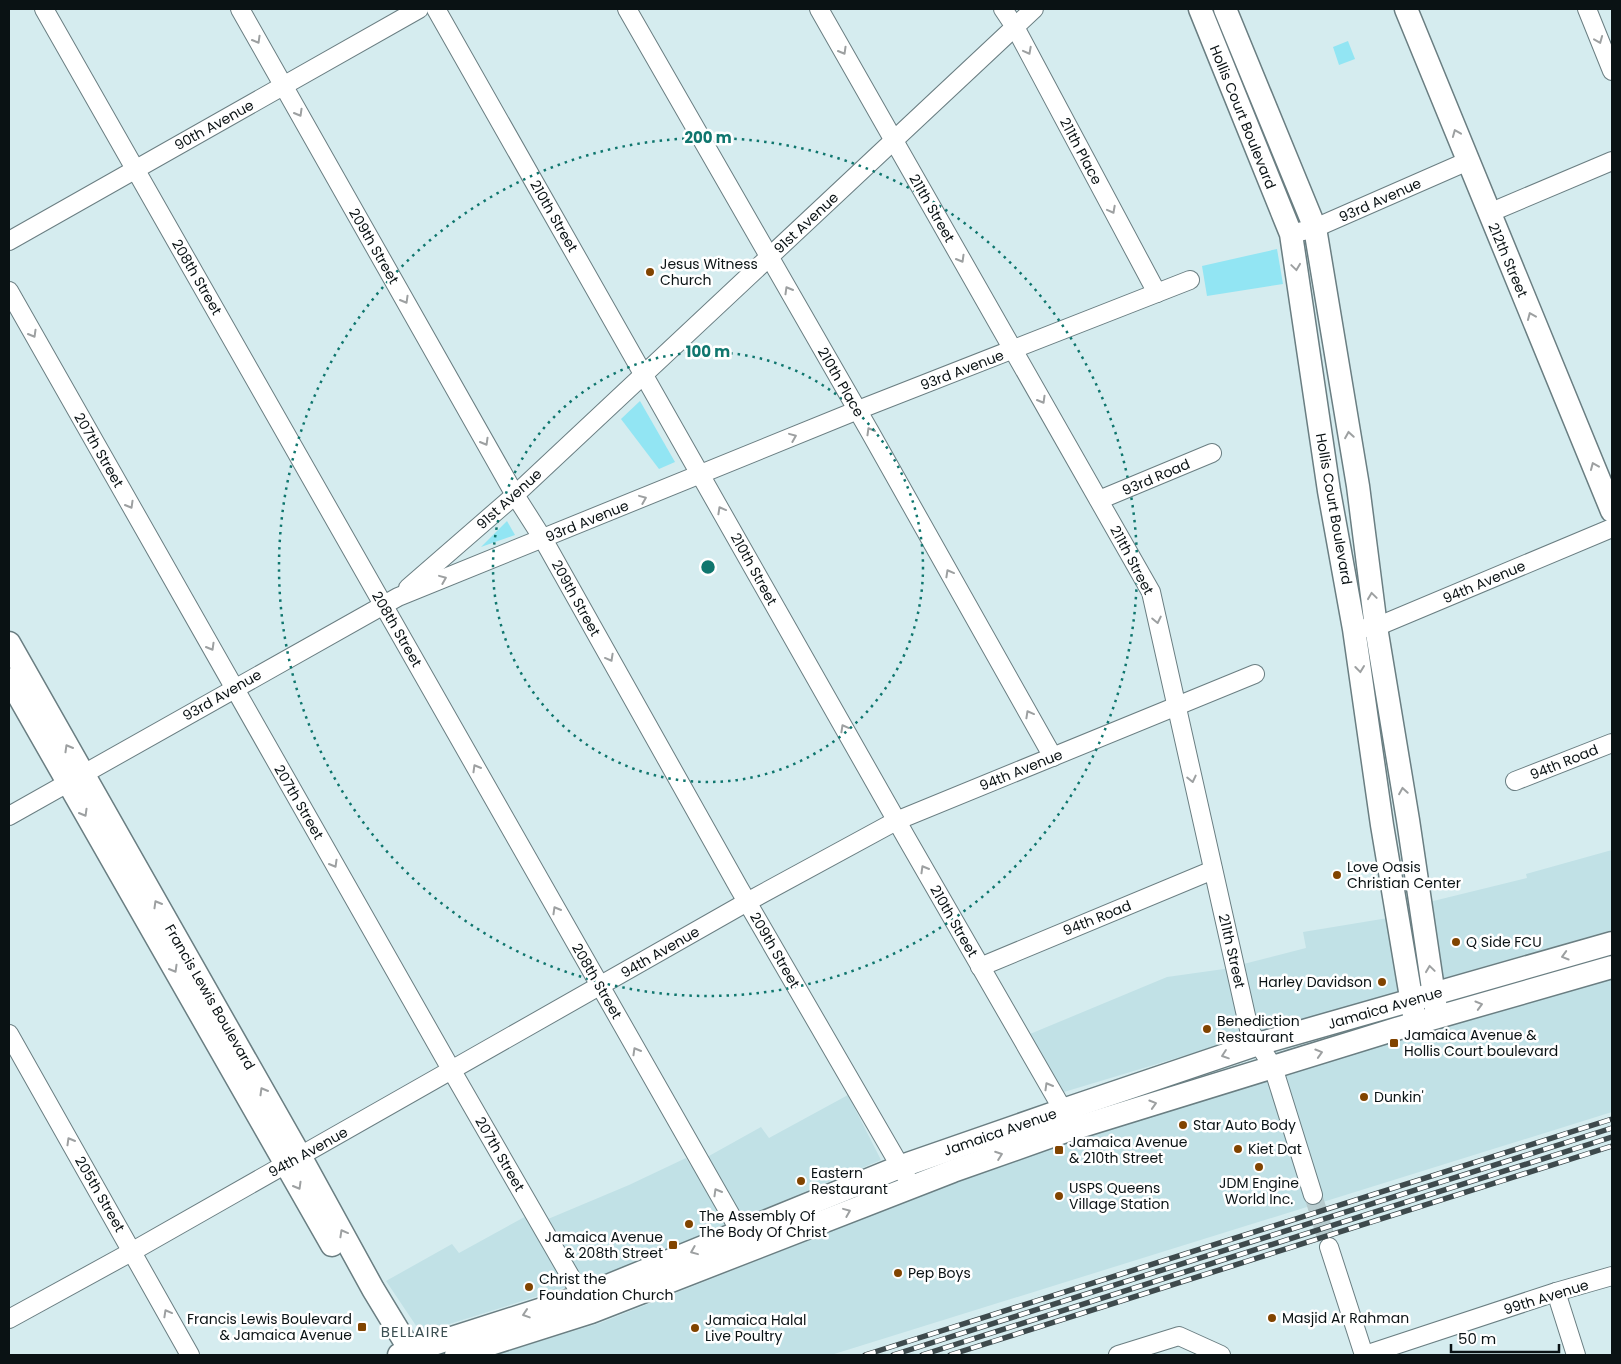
<svg xmlns="http://www.w3.org/2000/svg" width="1621" height="1364" viewBox="0 0 1621 1364" font-family="Poppins,sans-serif">
<rect width="100%" height="100%" fill="#d5ecef"/>
<!-- built -->
<g fill="#c1e1e6">
<path d="M1612,850V930L1437,980L1421,904L1527,878L1526,874Z"/>
<path d="M1388,918L1399,991L1064,1092L1030,1034L1167,977L1224,969L1306,948L1303,932Z"/>
<path d="M1612,978V1112L831,1355H495L600,1323L1016,1158L1221,1091Z"/>
<path d="M848,1095L881,1160L611,1273L421,1333L386,1281L452,1244L459,1253L541,1208L548,1219L629,1185L686,1158L691,1166L761,1127L769,1138Z"/>
</g>
<!-- green -->
<g fill="#92e5f3">
<path d="M1348,41L1355,59L1339,65L1333,47Z"/>
<path d="M1277,249L1283,284L1207,296L1202,266Z"/>
<path d="M640,401L675,462L659,469L621,419Z"/>
<path d="M507,521L515,535L481,547Z"/>
</g>
<g fill="none" stroke-linecap="round" stroke-linejoin="round">
<!-- minor-tunnel -->
<path stroke="#b7cbce" stroke-width="18" stroke-dasharray="18 9" stroke-linecap="butt" d="M1313,1195L1329,1247"/>
<!-- minor casing -->
<g stroke="#6a7e82" stroke-width="20">
<g id="minor">
<path d="M44,9L746,1242"/>
<path d="M240,9L515,495L543,539L739,888L907,1178"/>
<path d="M436,9L907,839L1063,1110L1066,1122"/>
<path d="M627,9L870,432L1053,757"/>
<path d="M819,9L1151,592L1249,1029L1273,1067L1313,1195"/>
<path d="M1003,9L1015,27L1157,293"/>
<path d="M1587,9L1612,71"/>
<path d="M1489,213L1612,161"/>
<path d="M1291,234L1315,228L1468,161"/>
<path d="M9,241L419,9"/>
<path d="M9,291L452,1071L588,1307"/>
<path d="M1099,500L1212,453"/>
<path d="M408,588L515,495L1034,9"/>
<path d="M1365,628L1376,627L1612,528"/>
<path d="M1515,781L1612,743"/>
<path d="M9,816L398,597L858,410L1190,280"/>
<path d="M980,967L1213,870"/>
<path d="M9,1034L190,1355"/>
<path d="M1329,1247L1364,1355"/>
<path d="M1556,1292L1576,1355"/>
<path d="M9,1319L133,1251L747,902L896,821L1255,674"/>
<path d="M1118,1355L1179,1336L1221,1355"/>
<path d="M1365,1355L1556,1292L1612,1276"/>
</g>
</g>
<!-- major casing -->
<g stroke="#6a7e82" stroke-width="25">
<g id="major">
<path d="M1200,9L1291,234L1329,491L1354,629L1382,825L1414,1015"/>
<path d="M1225,9L1315,228L1358,486L1376,627L1408,820L1436,1009"/>
<path d="M1406,9L1612,511"/>
<path d="M9,643L300,1156L373,1289L413,1355"/>
<path d="M9,679L332,1245"/>
<path d="M399,1355L583,1296L902,1166L1063,1110L1258,1044L1612,943"/>
<path d="M456,1355L591,1312L953,1171L1069,1130L1396,1029L1612,967"/>
</g>
</g>
<!-- minor -->
<use href="#minor" stroke="#fff" stroke-width="18"/>
<!-- major -->
<use href="#major" stroke="#fff" stroke-width="22"/>
<!-- rail casing -->
<g stroke="#3e4a4d" stroke-width="5.5">
<g id="rail">
<path d="M865,1355L1612,1119"/>
<path d="M893,1355L1612,1128"/>
<path d="M922,1355L1612,1137"/>
<path d="M950,1355L1612,1146"/>
</g>
</g>
<!-- rail -->
<use href="#rail" stroke="#fff" stroke-width="4" stroke-dasharray="11" stroke-linecap="butt"/>
</g>
<!-- one-way arrows -->
<defs><path id="oneway-chevron" d="M-2-3.5L2.5 0L-2 3.5" fill="none" stroke-width="1.6" stroke-linecap="round" stroke-linejoin="round" transform="scale(1.25)"/></defs>
<g stroke="#9da0a1">
<use href="#oneway-chevron" transform="translate(257 40) rotate(60)"/>
<use href="#oneway-chevron" transform="translate(1599 40) rotate(68)"/>
<use href="#oneway-chevron" transform="translate(843 51) rotate(60)"/>
<use href="#oneway-chevron" transform="translate(1028 51) rotate(62)"/>
<use href="#oneway-chevron" transform="translate(299 113) rotate(60)"/>
<use href="#oneway-chevron" transform="translate(1456 133) rotate(-112)"/>
<use href="#oneway-chevron" transform="translate(1112 210) rotate(62)"/>
<use href="#oneway-chevron" transform="translate(961 259) rotate(60)"/>
<use href="#oneway-chevron" transform="translate(1296 267) rotate(82)"/>
<use href="#oneway-chevron" transform="translate(788 290) rotate(-120)"/>
<use href="#oneway-chevron" transform="translate(405 300) rotate(60)"/>
<use href="#oneway-chevron" transform="translate(1531 316) rotate(-113)"/>
<use href="#oneway-chevron" transform="translate(33 334) rotate(60)"/>
<use href="#oneway-chevron" transform="translate(1042 400) rotate(60)"/>
<use href="#oneway-chevron" transform="translate(870 431) rotate(-120)"/>
<use href="#oneway-chevron" transform="translate(1349 435) rotate(-99)"/>
<use href="#oneway-chevron" transform="translate(793 437) rotate(-22)"/>
<use href="#oneway-chevron" transform="translate(485 442) rotate(60)"/>
<use href="#oneway-chevron" transform="translate(1594 466) rotate(-113)"/>
<use href="#oneway-chevron" transform="translate(643 499) rotate(-22)"/>
<use href="#oneway-chevron" transform="translate(130 505) rotate(60)"/>
<use href="#oneway-chevron" transform="translate(721 510) rotate(-119)"/>
<use href="#oneway-chevron" transform="translate(949 573) rotate(-119)"/>
<use href="#oneway-chevron" transform="translate(443 579) rotate(-22)"/>
<use href="#oneway-chevron" transform="translate(1372 596) rotate(-98)"/>
<use href="#oneway-chevron" transform="translate(1157 620) rotate(78)"/>
<use href="#oneway-chevron" transform="translate(211 647) rotate(60)"/>
<use href="#oneway-chevron" transform="translate(610 658) rotate(61)"/>
<use href="#oneway-chevron" transform="translate(1360 669) rotate(83)"/>
<use href="#oneway-chevron" transform="translate(1029 714) rotate(-119)"/>
<use href="#oneway-chevron" transform="translate(844 728) rotate(-119)"/>
<use href="#oneway-chevron" transform="translate(68 748) rotate(-120)"/>
<use href="#oneway-chevron" transform="translate(476 768) rotate(-120)"/>
<use href="#oneway-chevron" transform="translate(1192 779) rotate(77)"/>
<use href="#oneway-chevron" transform="translate(1403 791) rotate(-99)"/>
<use href="#oneway-chevron" transform="translate(84 813) rotate(60)"/>
<use href="#oneway-chevron" transform="translate(334 864) rotate(60)"/>
<use href="#oneway-chevron" transform="translate(924 869) rotate(-120)"/>
<use href="#oneway-chevron" transform="translate(157 904) rotate(-120)"/>
<use href="#oneway-chevron" transform="translate(556 910) rotate(-120)"/>
<use href="#oneway-chevron" transform="translate(1565 956) rotate(164)"/>
<use href="#oneway-chevron" transform="translate(174 969) rotate(60)"/>
<use href="#oneway-chevron" transform="translate(1430 969) rotate(-98)"/>
<use href="#oneway-chevron" transform="translate(1479 1005) rotate(-16)"/>
<use href="#oneway-chevron" transform="translate(636 1051) rotate(-120)"/>
<use href="#oneway-chevron" transform="translate(1319 1053) rotate(-17)"/>
<use href="#oneway-chevron" transform="translate(1225 1055) rotate(161)"/>
<use href="#oneway-chevron" transform="translate(1048 1086) rotate(-120)"/>
<use href="#oneway-chevron" transform="translate(263 1091) rotate(-120)"/>
<use href="#oneway-chevron" transform="translate(1153 1104) rotate(-17)"/>
<use href="#oneway-chevron" transform="translate(70 1141) rotate(-120)"/>
<use href="#oneway-chevron" transform="translate(999 1155) rotate(-20)"/>
<use href="#oneway-chevron" transform="translate(298 1186) rotate(60)"/>
<use href="#oneway-chevron" transform="translate(717 1192) rotate(-120)"/>
<use href="#oneway-chevron" transform="translate(847 1212) rotate(-22)"/>
<use href="#oneway-chevron" transform="translate(343 1233) rotate(-119)"/>
<use href="#oneway-chevron" transform="translate(694 1251) rotate(158)"/>
<use href="#oneway-chevron" transform="translate(167 1313) rotate(-119)"/>
<use href="#oneway-chevron" transform="translate(526 1314) rotate(162)"/>
</g>
<!-- distance rings -->
<g fill="none" stroke="#0f766e" stroke-width="2.5" stroke-dasharray="2.5 5">
<circle cx="708" cy="567" r="215"/>
<circle cx="708" cy="567" r="429"/>
</g>
<!-- markers -->
<g fill="#814400" stroke="#fff" stroke-width="2">
<circle cx="650" cy="272" r="5"/>
<circle cx="1337" cy="875" r="5"/>
<circle cx="1456" cy="942" r="5"/>
<circle cx="1382" cy="982" r="5"/>
<circle cx="1207" cy="1029" r="5"/>
<rect x="1389" y="1038" width="10" height="10" rx="2.5"/>
<circle cx="1364" cy="1097" r="5"/>
<circle cx="1183" cy="1125" r="5"/>
<circle cx="1238" cy="1149" r="5"/>
<rect x="1054" y="1145" width="10" height="10" rx="2.5"/>
<circle cx="1259" cy="1167" r="5"/>
<circle cx="801" cy="1181" r="5"/>
<circle cx="1059" cy="1196" r="5"/>
<circle cx="689" cy="1224" r="5"/>
<rect x="668" y="1240" width="10" height="10" rx="2.5"/>
<circle cx="898" cy="1273" r="5"/>
<circle cx="529" cy="1287" r="5"/>
<circle cx="1272" cy="1318" r="5"/>
<rect x="357" y="1322" width="10" height="10" rx="2.5"/>
<circle cx="695" cy="1328" r="5"/>
</g>
<g text-anchor="middle" stroke-width="5" stroke-linejoin="round" paint-order="stroke">
<!-- street labels -->
<g font-size="14" fill="#0a1214" stroke="#fff">
<text transform="translate(1243 117) rotate(68)" y="5">Hollis Court Boulevard</text>
<text transform="translate(214 125) rotate(-29)" y="5">90th Avenue</text>
<text transform="translate(1081 151) rotate(62)" y="5">211th Place</text>
<text transform="translate(1380 200) rotate(-24)" y="5">93rd Avenue</text>
<text transform="translate(932 208) rotate(60)" y="5">211th Street</text>
<text transform="translate(554 216) rotate(60)" y="5">210th Street</text>
<text transform="translate(806 223) rotate(-43)" y="5">91st Avenue</text>
<text transform="translate(374 246) rotate(60)" y="5">209th Street</text>
<text transform="translate(1508 260) rotate(67)" y="5">212th Street</text>
<text transform="translate(197 277) rotate(60)" y="5">208th Street</text>
<text transform="translate(962 370) rotate(-21)" y="5">93rd Avenue</text>
<text transform="translate(841 382) rotate(60)" y="5">210th Place</text>
<text transform="translate(99 450) rotate(60)" y="5">207th Street</text>
<text transform="translate(1156 477) rotate(-23)" y="5">93rd Road</text>
<text transform="translate(509 499) rotate(-42)" y="5">91st Avenue</text>
<text transform="translate(1334 509) rotate(80)" y="5">Hollis Court Boulevard</text>
<text transform="translate(587 521) rotate(-22)" y="5">93rd Avenue</text>
<text transform="translate(1132 560) rotate(62)" y="5">211th Street</text>
<text transform="translate(754 569) rotate(61)" y="5">210th Street</text>
<text transform="translate(1484 582) rotate(-23)" y="5">94th Avenue</text>
<text transform="translate(576 598) rotate(61)" y="5">209th Street</text>
<text transform="translate(397 629) rotate(60)" y="5">208th Street</text>
<text transform="translate(222 695) rotate(-30)" y="5">93rd Avenue</text>
<text transform="translate(1564 762) rotate(-22)" y="5">94th Road</text>
<text transform="translate(1021 770) rotate(-22)" y="5">94th Avenue</text>
<text transform="translate(299 802) rotate(60)" y="5">207th Street</text>
<text transform="translate(1097 918) rotate(-22)" y="5">94th Road</text>
<text transform="translate(954 921) rotate(60)" y="5">210th Street</text>
<text transform="translate(775 950) rotate(60)" y="5">209th Street</text>
<text transform="translate(1232 951) rotate(77)" y="5">211th Street</text>
<text transform="translate(660 952) rotate(-30)" y="5">94th Avenue</text>
<text transform="translate(597 981) rotate(60)" y="5">208th Street</text>
<text transform="translate(210 997) rotate(60)" y="5">Francis Lewis Boulevard</text>
<text transform="translate(1385 1008) rotate(-16)" y="5">Jamaica Avenue</text>
<text transform="translate(1000 1132) rotate(-19)" y="5">Jamaica Avenue</text>
<text transform="translate(308 1152) rotate(-29)" y="5">94th Avenue</text>
<text transform="translate(500 1154) rotate(60)" y="5">207th Street</text>
<text transform="translate(100 1194) rotate(60)" y="5">205th Street</text>
<text transform="translate(1546 1297) rotate(-17)" y="5">99th Avenue</text>
</g>
<!-- poi labels -->
<g font-size="14" fill="#0a1214" stroke="#fff" text-anchor="start">
<text x="660" y="269">Jesus Witness<tspan x="660" dy="16">Church</tspan></text>
<text x="1347" y="872">Love Oasis<tspan x="1347" dy="16">Christian Center</tspan></text>
<text x="1466" y="947">Q Side FCU</text>
<text x="1372" y="987" text-anchor="end">Harley Davidson</text>
<text x="1217" y="1026">Benediction<tspan x="1217" dy="16">Restaurant</tspan></text>
<text x="1404" y="1040">Jamaica Avenue &amp;<tspan x="1404" dy="16">Hollis Court boulevard</tspan></text>
<text x="1374" y="1102">Dunkin'</text>
<text x="1193" y="1130">Star Auto Body</text>
<text x="1069" y="1147">Jamaica Avenue<tspan x="1069" dy="16">&amp; 210th Street</tspan></text>
<text x="1248" y="1154">Kiet Dat</text>
<text x="811" y="1178">Eastern<tspan x="811" dy="16">Restaurant</tspan></text>
<text x="1259" y="1188" text-anchor="middle">JDM Engine<tspan x="1259" dy="16">World Inc.</tspan></text>
<text x="1069" y="1193">USPS Queens<tspan x="1069" dy="16">Village Station</tspan></text>
<text x="699" y="1221">The Assembly Of<tspan x="699" dy="16">The Body Of Christ</tspan></text>
<text x="663" y="1242" text-anchor="end">Jamaica Avenue<tspan x="663" dy="16">&amp; 208th Street</tspan></text>
<text x="908" y="1278">Pep Boys</text>
<text x="539" y="1284">Christ the<tspan x="539" dy="16">Foundation Church</tspan></text>
<text x="1282" y="1323">Masjid Ar Rahman</text>
<text x="352" y="1324" text-anchor="end">Francis Lewis Boulevard<tspan x="352" dy="16">&amp; Jamaica Avenue</tspan></text>
<text x="705" y="1325">Jamaica Halal<tspan x="705" dy="16">Live Poultry</tspan></text>
</g>
<!-- neighbourhood labels -->
<g font-size="15" letter-spacing="1" fill="#3e5154" stroke="#fff">
<text x="415" y="1337">BELLAIRE</text>
</g>
</g>
<circle cx="708" cy="567" r="8" fill="#0f766e" stroke="#fff" stroke-width="2.5"/>
<g font-size="15" text-anchor="middle" font-weight="bold" fill="#0f766e" stroke="#fff" stroke-width="5" stroke-linejoin="round" paint-order="stroke">
<text x="708" y="143">200 m</text>
<text x="708" y="357">100 m</text>
</g>
<!-- border -->
<rect width="1621" height="1364" fill="none" stroke="#0a1214" stroke-width="20"/>
<!-- scale -->
<path d="M1451 1344v8h108v-8" fill="none" stroke="#0a1214" stroke-width="2.5"/>
<text x="1458" y="1344" font-size="15" fill="#0a1214" stroke="#ffffff" stroke-width="4" paint-order="stroke">50 m</text>
</svg>
